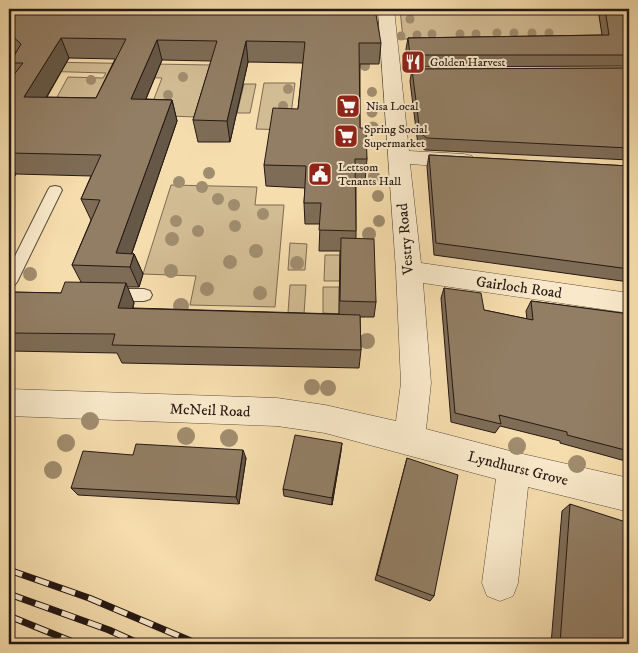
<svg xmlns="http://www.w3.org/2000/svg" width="638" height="653" viewBox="0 0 638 653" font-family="'IM FELL DW Pica',serif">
<rect width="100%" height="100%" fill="#f6ddad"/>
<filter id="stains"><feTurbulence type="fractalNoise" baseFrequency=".004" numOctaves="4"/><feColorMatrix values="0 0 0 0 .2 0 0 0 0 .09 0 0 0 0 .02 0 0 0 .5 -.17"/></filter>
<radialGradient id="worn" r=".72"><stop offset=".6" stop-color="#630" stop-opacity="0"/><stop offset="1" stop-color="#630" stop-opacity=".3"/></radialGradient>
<!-- green -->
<g fill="#d2bc93" stroke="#7c6a54">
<path d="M400,9H598L603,38L403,39Z"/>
<path d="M43,62L210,65L195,117L170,116L150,109L162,78L123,77L100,104L57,97L68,77L103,78L106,73L37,71Z"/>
<path d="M264,83H295L289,130L256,129Z"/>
<path d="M244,84H256L250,113H237Z"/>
<path d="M171,185L257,187L255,205H284L275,307L190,305L196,276L143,274Z"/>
<path d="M290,243L307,244L305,270H288Z"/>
<path d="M325,255H340V281H324Z"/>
<path d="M290,285H306L304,314L288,313Z"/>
<path d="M323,287H339V314L323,313Z"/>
</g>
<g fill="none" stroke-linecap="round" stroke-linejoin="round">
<!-- service casing -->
<g stroke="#59493a" stroke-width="2">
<g id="service">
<path d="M55,186L60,187L62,190L17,282L14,286L9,288V268L48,190L50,187Z"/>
<path d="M108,289H144L150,291L152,295L150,299L144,301H108L102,299L100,295L102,291Z"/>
</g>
</g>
<!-- minor casing -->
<g stroke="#59493a" stroke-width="1">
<g id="minor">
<path d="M378,9H394L409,151L464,154L472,156L475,161L472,166L464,168L410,164L421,263L629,293V313L423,283L431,383L426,429L514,452L629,478V512L528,487L518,583L513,596L500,601L487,596L482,583L496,479L325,433L277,426L9,416V389L277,398L325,405L396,421L401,383L396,271Z"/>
<path d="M9,52L15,53L28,65L17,85L10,87Z"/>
</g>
</g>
<!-- service -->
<use href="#service" fill="#f9e9ca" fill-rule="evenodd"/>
<!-- minor -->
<use href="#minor" fill="#f9e9ca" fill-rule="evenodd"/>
<!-- rail casing -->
<g stroke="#251814" stroke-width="7">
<g id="rail">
<path d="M9,570L89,598L198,644"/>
<path d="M9,594L109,630L140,644"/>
<path d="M9,616L78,644"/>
</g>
</g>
<!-- rail -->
<use href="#rail" stroke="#f9e9ca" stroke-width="5" stroke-dasharray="14" stroke-linecap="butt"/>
</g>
<!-- trees -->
<g fill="#a08c6e">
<circle cx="410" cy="19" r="4.5"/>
<circle cx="497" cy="33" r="4.5"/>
<circle cx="514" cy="33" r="4.5"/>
<circle cx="532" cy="33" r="4.5"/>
<circle cx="549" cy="33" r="4.5"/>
<circle cx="432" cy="34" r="4.5"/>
<circle cx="460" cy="34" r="4.5"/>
<circle cx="476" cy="34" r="4.5"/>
<circle cx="417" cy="35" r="4.5"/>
<circle cx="401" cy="36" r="4.5"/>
<circle cx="365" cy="66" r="5"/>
<circle cx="183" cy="77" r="5"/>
<circle cx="91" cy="80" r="5"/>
<circle cx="288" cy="89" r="5"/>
<circle cx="372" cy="92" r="5"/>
<circle cx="168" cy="95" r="5"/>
<circle cx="283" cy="106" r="5"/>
<circle cx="372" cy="112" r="5.5"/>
<circle cx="373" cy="127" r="5.5"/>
<circle cx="209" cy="173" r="6"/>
<circle cx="374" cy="176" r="6"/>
<circle cx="179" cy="182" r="6"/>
<circle cx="202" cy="187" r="6"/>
<circle cx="378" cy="196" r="6"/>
<circle cx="218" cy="199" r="6"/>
<circle cx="234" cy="205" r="6"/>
<circle cx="263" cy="214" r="6"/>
<circle cx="176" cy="221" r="6"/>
<circle cx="379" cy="221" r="6"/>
<circle cx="235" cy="226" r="6"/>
<circle cx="198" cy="231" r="6"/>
<circle cx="369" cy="234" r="7"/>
<circle cx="172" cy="239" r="7"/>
<circle cx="256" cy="251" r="7"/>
<circle cx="230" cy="262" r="7"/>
<circle cx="297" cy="263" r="7"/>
<circle cx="171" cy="271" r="7"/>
<circle cx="30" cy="274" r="7"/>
<circle cx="207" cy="289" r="7"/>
<circle cx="260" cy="293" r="7"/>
<circle cx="181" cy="306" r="8"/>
<circle cx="367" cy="341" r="8"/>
<circle cx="312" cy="387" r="8"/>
<circle cx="328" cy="388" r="8"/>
<circle cx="90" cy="421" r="9"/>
<circle cx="186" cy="436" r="9"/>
<circle cx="229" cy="438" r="9"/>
<circle cx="66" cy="443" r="9"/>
<circle cx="517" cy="446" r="9"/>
<circle cx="577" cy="464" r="9"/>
<circle cx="53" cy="470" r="9"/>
</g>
<!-- wall -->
<g fill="#7e6c56" stroke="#251814" fill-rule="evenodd">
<path d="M9,9L381,43L379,64H360V128L367,159L365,181L356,180V238L376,302L374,317H360L361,350L359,368L122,363L117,353L9,351V292L61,293L81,282L72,265L91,220L81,199L91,176L16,174L9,186V81L15,73L10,63L16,52L9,51ZM69,58L115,59L96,98L47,97ZM162,60L211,61L193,120L198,142H230L248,62L303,63L298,109L264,165L266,186L305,188L304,203L305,224H320L319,251H340L339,314L133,308L134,303L127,287H139L143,274L134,254L132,253L177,121L172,100L146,99Z"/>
<path d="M598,9H629V66L409,67L406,49L408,38L602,35Z"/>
<path d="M629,68V160L425,150L418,145L410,81L412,69Z"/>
<path d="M429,155L629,166V282L434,255L427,167Z"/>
<path d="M444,288L484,310L527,319L526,311L531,301L629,314V462L560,443V441L500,426L495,433L451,422L441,298Z"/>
<path d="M341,451L332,505L284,496L283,489Z"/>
<path d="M133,455L246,458L239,504L78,495L71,488Z"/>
<path d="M407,458L434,596L430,601L375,580Z"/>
<path d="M570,504L629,644H551L562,511Z"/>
</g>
<!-- shaded-wall -->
<g fill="#665846" stroke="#251814">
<path d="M61,38L69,58L34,118L24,97Z"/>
<path d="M157,40L162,60L137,120L131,99Z"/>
<path d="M246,41L248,62L230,142L227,121Z"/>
<path d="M172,100L177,121L127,267L116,253Z"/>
<path d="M9,161L16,174L9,186Z"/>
<path d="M134,254L143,274L139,287L130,267Z"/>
<path d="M126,283L134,303L127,327L118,308Z"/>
<path d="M342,443L341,451L332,505V498Z"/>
<path d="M243,450L246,458L239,504L236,497Z"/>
</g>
<!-- building -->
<g fill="#927e64" stroke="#251814" fill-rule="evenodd">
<path d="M9,9H375L381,43H359L360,128H366L367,159H355L356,231L319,230L321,203H304L306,166L264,165L273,108L298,109L305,42L246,41L227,121L193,120L217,41L157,40L131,99L172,100L116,253L134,254L130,267L72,265L100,200L81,199L101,155L9,153V81L23,63H10L21,44L9,33ZM61,38L126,39L96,98L24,97Z"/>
<path d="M605,9H629V55H410L408,38L609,35Z"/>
<path d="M629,68V148L427,138L420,133L412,69Z"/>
<path d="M429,155L629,166V269L436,243Z"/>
<path d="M341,238L374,239L376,302L340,301Z"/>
<path d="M65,282L126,283L118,308L360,315L361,350L112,345L115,334L9,333V292L61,293Z"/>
<path d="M444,288L481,293L484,310L533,320L531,301L629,314V451L567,435V432L499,415L501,424L455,413Z"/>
<path d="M295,435L342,443L332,498L283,489Z"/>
<path d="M136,444L243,450L236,497L71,488L83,451L133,455Z"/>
<path d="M407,458L458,475L434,596L377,575Z"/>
<path d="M570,504L629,523V644H560Z"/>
</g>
<!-- icons -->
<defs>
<g id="restaurant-square" transform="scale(1.25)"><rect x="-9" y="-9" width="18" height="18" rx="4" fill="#8f2418" stroke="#f9e9ca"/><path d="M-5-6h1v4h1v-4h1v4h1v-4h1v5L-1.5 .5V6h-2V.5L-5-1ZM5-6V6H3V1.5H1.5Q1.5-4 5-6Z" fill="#fff"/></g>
<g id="supermarket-square" transform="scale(1.25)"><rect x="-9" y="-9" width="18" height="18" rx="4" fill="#8f2418" stroke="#f9e9ca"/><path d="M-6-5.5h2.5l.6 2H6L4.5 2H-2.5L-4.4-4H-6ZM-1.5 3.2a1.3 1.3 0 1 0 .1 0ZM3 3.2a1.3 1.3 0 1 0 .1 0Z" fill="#fff"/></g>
<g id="civic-square" transform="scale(1.25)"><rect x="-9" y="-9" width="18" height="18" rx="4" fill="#8f2418" stroke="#f9e9ca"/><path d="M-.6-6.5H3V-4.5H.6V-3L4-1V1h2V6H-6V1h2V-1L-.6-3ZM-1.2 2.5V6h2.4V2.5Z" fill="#fff"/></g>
</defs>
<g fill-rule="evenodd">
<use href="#restaurant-square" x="413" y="62"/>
<use href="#supermarket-square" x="348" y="106"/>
<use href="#supermarket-square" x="346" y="136"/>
<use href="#civic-square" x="320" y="174"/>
</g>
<g text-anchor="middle" stroke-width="4" stroke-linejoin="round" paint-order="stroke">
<!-- far-poi labels -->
<g font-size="12" fill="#251814" stroke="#f9e9ca" text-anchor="start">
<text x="430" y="66">Golden Harvest</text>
<text x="366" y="110">Nisa Local</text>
<text x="364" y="133">Spring Social<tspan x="364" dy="14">Supermarket</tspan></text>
<text x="338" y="171">Lettsom<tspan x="338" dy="14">Tenants Hall</tspan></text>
</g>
<!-- street labels -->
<g font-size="15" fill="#251814" stroke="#f9e9ca">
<text transform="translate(405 239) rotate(-95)" y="5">Vestry Road</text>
<text transform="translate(519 287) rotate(8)" y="5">Gairloch Road</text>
<text transform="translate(210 410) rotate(2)" y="5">McNeil Road</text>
<text transform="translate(518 468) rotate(14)" y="5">Lyndhurst Grove</text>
</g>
</g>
<!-- margin -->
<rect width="638" height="653" fill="none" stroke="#f6ddad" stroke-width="30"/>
<rect x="10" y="10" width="618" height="633" fill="none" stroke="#251814" stroke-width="2.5"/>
<rect x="15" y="15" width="608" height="623" fill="none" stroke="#251814"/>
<rect width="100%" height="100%" filter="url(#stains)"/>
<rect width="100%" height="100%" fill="url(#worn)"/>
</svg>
